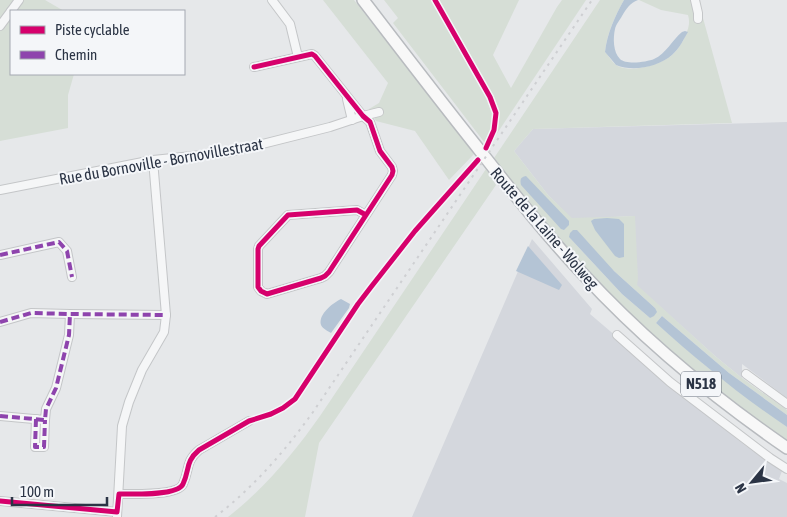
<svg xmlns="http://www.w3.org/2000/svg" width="787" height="517" viewBox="0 0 787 517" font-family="'Asap Condensed',sans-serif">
<rect width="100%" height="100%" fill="#e6e8ea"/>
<!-- built -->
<g fill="#d4d7dd">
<path d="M787,122V398L742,364V378L715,356L636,285L634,216L572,219L548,195L514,151L533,129Z"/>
<path d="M532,239L592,309L590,314L617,337L656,373L696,407L746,446L782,471L779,479L787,483V517H412Z"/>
</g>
<!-- green -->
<g fill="#d6ded6" fill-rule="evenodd">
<path d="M0,0H45L64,11H11V74H74L68,95V128L0,141Z"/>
<path d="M323,0H354L474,154L449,180L415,131L376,121L369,109L379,103L388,83Z"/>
<path d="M384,0H519L493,55L511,88L557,7L562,0H586L488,147L393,23L398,18Z"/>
<path d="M600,0H624C615,16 607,33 605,52C609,56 613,64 618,66C631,73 659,65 671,56C676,52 679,47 683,41C687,32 691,25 688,15L661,10L639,0H698L732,123L533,129L514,151L548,195L572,218L635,216L638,279L637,285L715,356L742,378L787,410V415L729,373L662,316L656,323L706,366L787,427V443L727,399L644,329L576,259L525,199L494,158ZM569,237L614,271L655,308L650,318L622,294Z"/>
<path d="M486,169L496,185L319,443L305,517H228C264,489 294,453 320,416Z"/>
</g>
<!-- water -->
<g fill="#b4c4d5">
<path d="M624,0H638C630,3 626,9 622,16C620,20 616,24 615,29C613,38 613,52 620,59C626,65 647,62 654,59C666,54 672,40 682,32L685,31L688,32C683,40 680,48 672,55C658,67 633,72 616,65L611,59L605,52C607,34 615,16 624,0Z"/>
<path d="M526,176L569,221V225L564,230L561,229L521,185C520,180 520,177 526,176Z"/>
<path d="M607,218L619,219L624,224V257L619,258L615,256L595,230L591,221L594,219Z"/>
<path d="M573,230H577L614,271L655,308L657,312L654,316L650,318L622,294L569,237L570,233Z"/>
<path d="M528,246L562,285L559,290L516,271Z"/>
<path d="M341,299L350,304L349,308L331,333C328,331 323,329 321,325C318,314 333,303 341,299Z"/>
<path d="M662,316L729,373L787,415V427C741,396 697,360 656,323Z"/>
</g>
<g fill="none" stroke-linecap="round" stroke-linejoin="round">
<!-- minor casing -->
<g stroke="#c4c6c8" stroke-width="10">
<g id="minor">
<path d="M272,0L290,24L298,57"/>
<path d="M695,0L698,13V19"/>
<path d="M11,11L19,0"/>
<path d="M0,26L11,11"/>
<path d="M254,67L312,54L315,56L363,116L370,122L380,151L392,167L393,171L392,175L329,272L325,276L321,278L267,294L261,291L258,287V249L259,246L288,215L357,210L366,215"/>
<path d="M347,99L352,120"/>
<path d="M0,190L153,160L231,152L330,127L363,116L379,112"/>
<path d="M0,255L59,242L67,251L72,277"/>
<path d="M0,322L31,313L70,314L166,315"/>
<path d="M617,335L670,382L770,458L787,469"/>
<path d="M746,374L787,404"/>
<path d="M0,416L45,420L46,409L56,388L69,335L70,314"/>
<path d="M36,419L35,447H44L45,420"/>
<path d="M119,494C131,494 178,496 183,484C190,469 185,462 199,450L249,421"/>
<path d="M0,501L117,512"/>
<path d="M117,517L122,426L129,402L142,370L164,332L166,315L153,160"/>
</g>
</g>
<!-- highway casing -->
<g stroke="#b8bbbf" stroke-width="14">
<path id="highway" d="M363,0C402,51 441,102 481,152C514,194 547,236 583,274C644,340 713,397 787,448"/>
</g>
<!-- minor -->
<use href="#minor" stroke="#f5f6f7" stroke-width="8"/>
<!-- highway -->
<use href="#highway" stroke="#f8f8f8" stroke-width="11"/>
<!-- rail -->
<path stroke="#cecfd2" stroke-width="2" stroke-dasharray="2.5 5" stroke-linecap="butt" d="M215,517C253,488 285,451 313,412L592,0"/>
<!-- quiet -->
<g stroke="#8e44ad" stroke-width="4" stroke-dasharray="8 4" stroke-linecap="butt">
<path d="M0,255L59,242L67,251L72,277"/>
<path d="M0,322L31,313L70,314L166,315"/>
<path d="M0,416L45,420L46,409L56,388L69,335L70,314"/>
<path d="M36,419L35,447H44L45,420"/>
</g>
<!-- cycleway casing -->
<g stroke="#f4f6f9" stroke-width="8">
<g id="cycleway">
<path d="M435,0L490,97L496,113L494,130L486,148"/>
<path d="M254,67L312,54L315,56L363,116L370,122L380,151L392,167L393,171L392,175L329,272L325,276L321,278L267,294L261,291L258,287V249L259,246L288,215L357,210L366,215"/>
<path d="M0,501L117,512L119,494C131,494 178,496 183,484C190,469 185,462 199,450L249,421L271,414L283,408L295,399L358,304L371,287L415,231L478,160"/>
</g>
</g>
<!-- cycleway -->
<use href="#cycleway" stroke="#d6006c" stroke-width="5"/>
</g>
<g text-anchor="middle" stroke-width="4" stroke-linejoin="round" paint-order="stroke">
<!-- shield labels -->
<rect fill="#f4f6f9" stroke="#676e7b" stroke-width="1" x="681" y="371.5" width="40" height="25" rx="4"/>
<g font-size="15" font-weight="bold" fill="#2b3445">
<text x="701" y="389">N518</text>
</g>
<!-- street labels -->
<g font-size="16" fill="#2b3445" stroke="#f4f6f9">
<text transform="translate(161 161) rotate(-10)" y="6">Rue du Bornoville - Bornovillestraat</text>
<text transform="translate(545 228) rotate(49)" y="6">Route de la Laine - Wolweg</text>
</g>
</g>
<!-- legend -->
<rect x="10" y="10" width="175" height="65" fill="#f4f6f9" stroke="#a4a8b1"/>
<rect x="20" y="26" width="25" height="8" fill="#d6006c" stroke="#a4a8b1"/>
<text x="55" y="35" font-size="15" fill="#2b3445">Piste cyclable</text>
<rect x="20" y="51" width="25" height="8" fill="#8e44ad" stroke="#a4a8b1"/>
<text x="55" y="60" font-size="15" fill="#2b3445">Chemin</text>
<!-- north arrow -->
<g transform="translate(752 482) rotate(241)" stroke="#f4f6f9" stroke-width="4" paint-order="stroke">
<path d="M0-4L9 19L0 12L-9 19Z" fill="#2b3445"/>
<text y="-8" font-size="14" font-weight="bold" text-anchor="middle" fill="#2b3445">N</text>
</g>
<!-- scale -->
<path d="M12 497v8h95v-8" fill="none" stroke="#2b3445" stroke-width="2.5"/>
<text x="20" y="497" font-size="15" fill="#2b3445" stroke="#f4f6f9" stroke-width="4" paint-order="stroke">100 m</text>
</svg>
